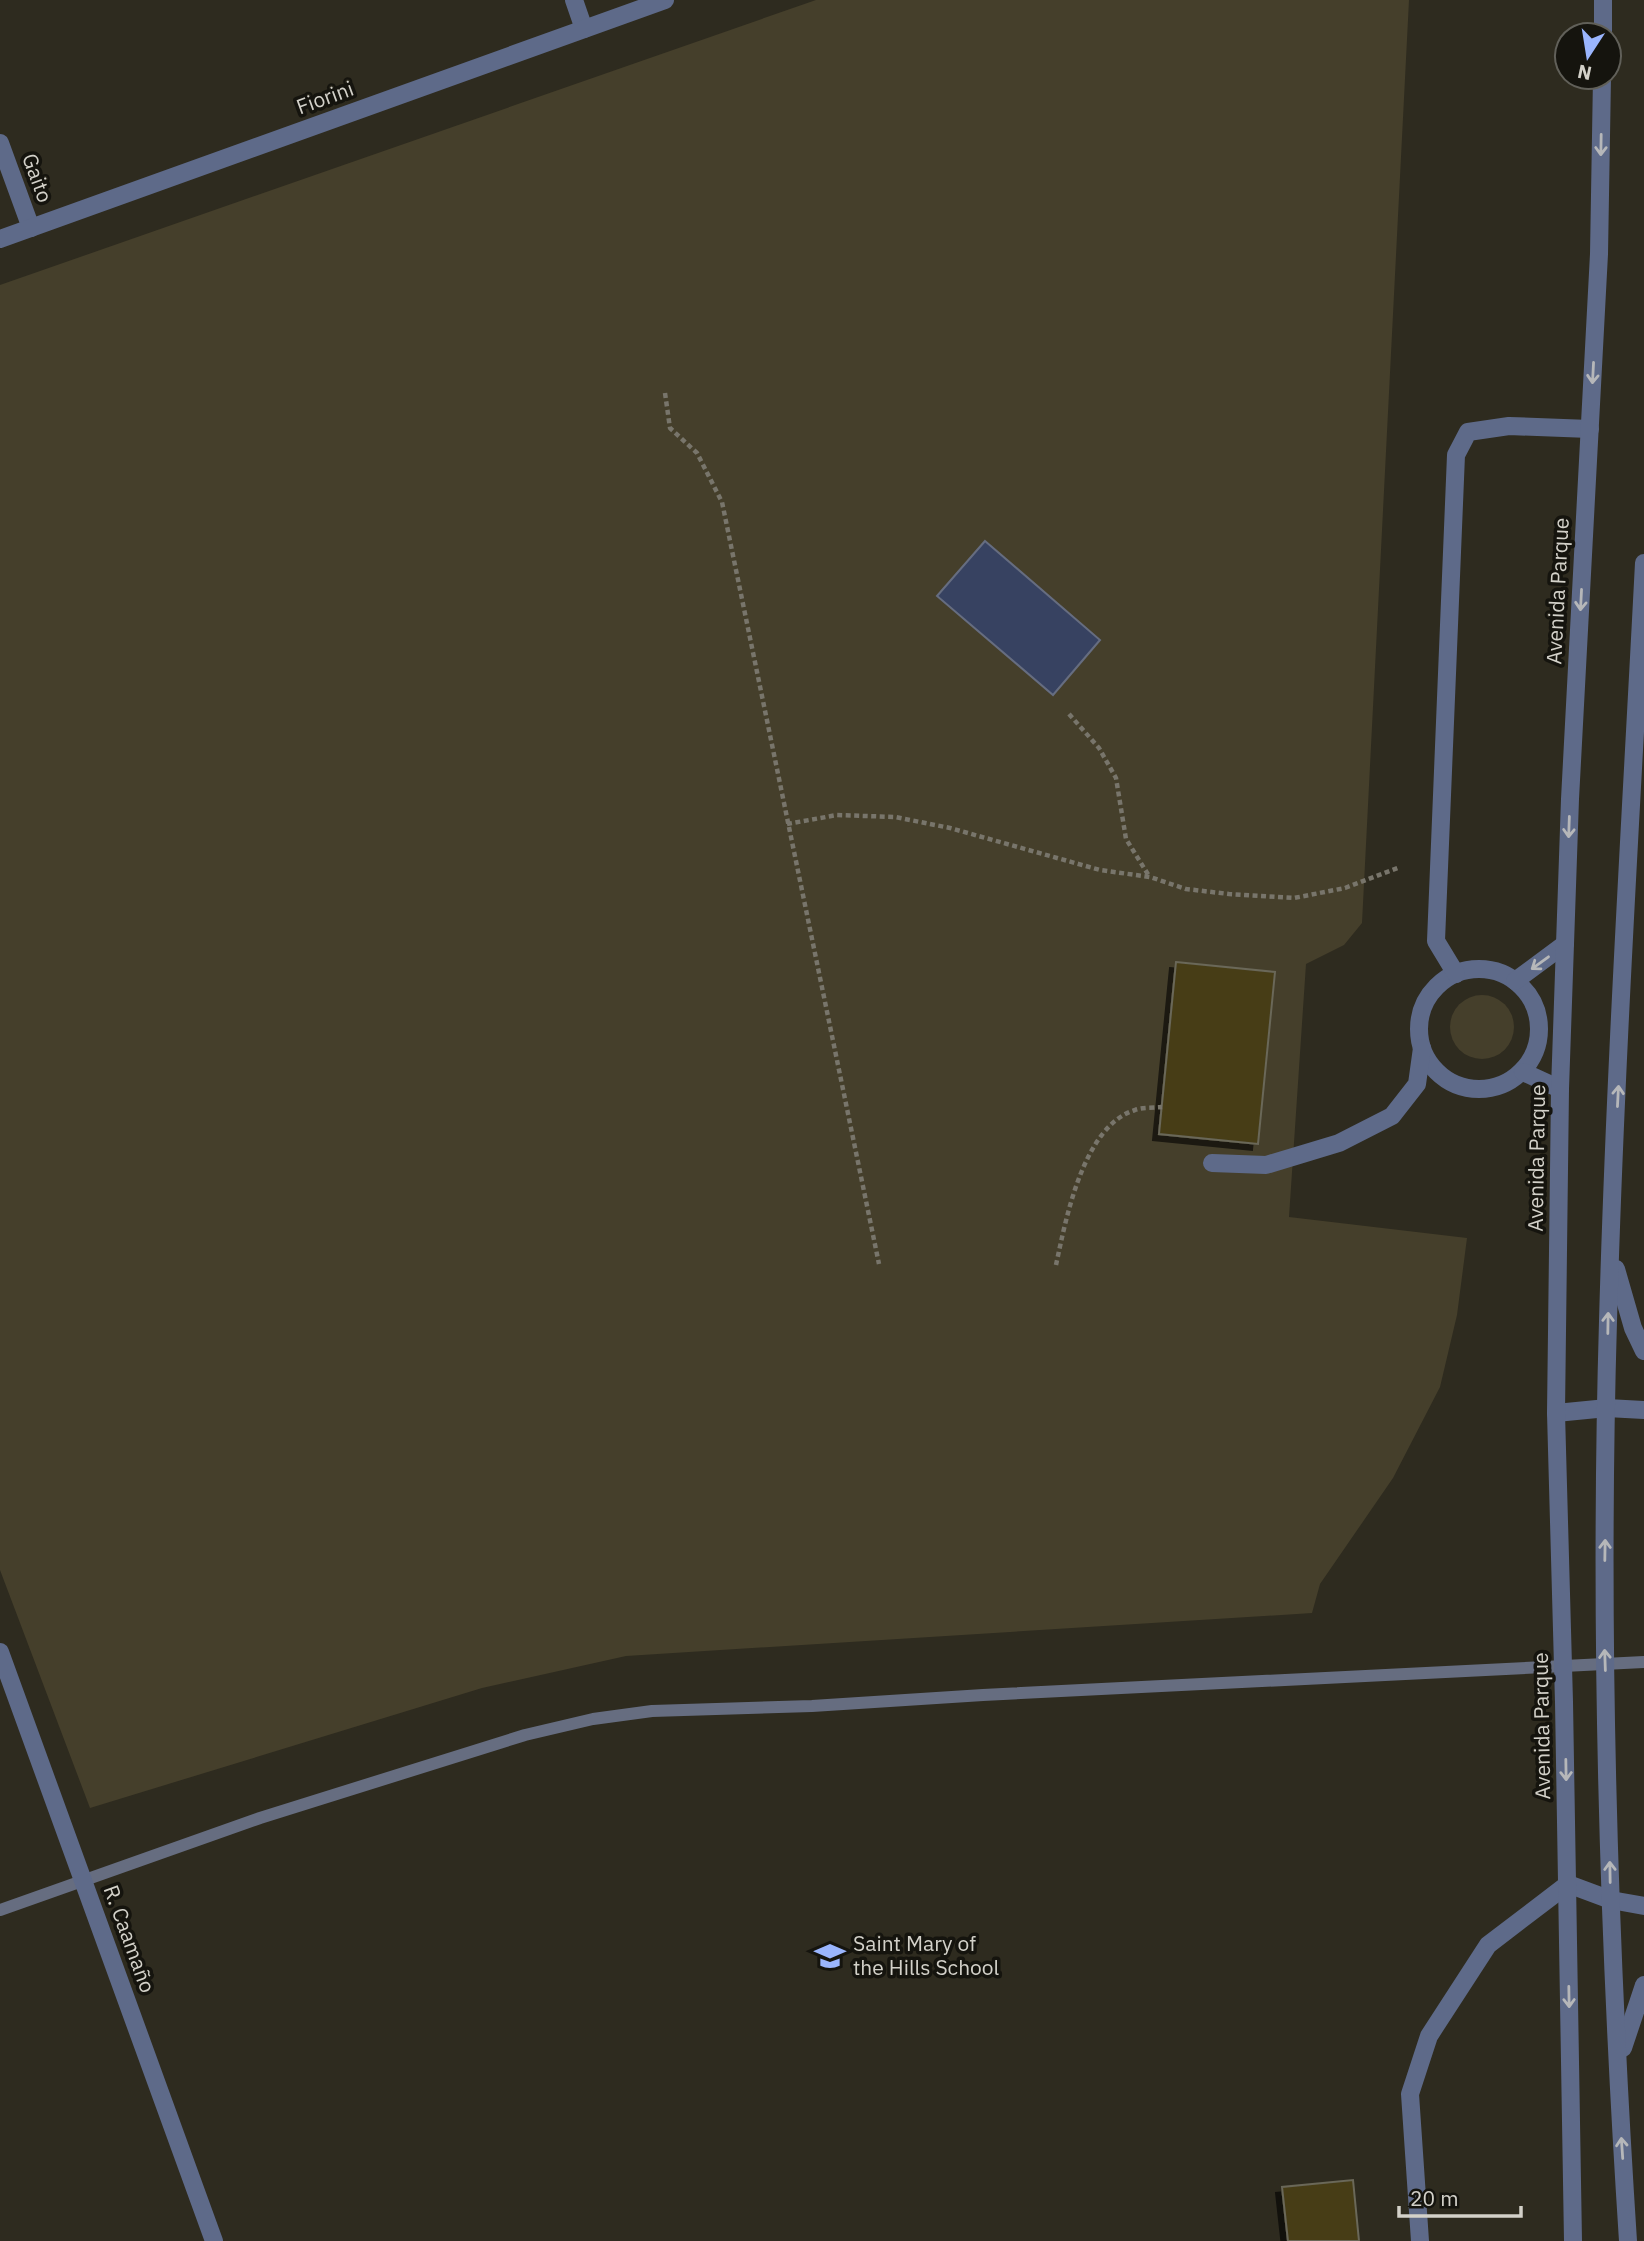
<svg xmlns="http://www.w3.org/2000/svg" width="1644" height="2241" viewBox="0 0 1644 2241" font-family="'IBM Plex Sans',sans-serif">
<defs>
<filter id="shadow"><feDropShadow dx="-6" dy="6" stdDeviation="0" flood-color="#0009"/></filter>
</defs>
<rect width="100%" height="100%" fill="#2e2b1f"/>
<!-- green -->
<g fill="#453f2b">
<path d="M816,0H1409L1362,923L1344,945L1306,964L1289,1217L1467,1238L1457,1315L1440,1387L1393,1478L1320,1584L1312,1613L626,1656L482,1688L90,1808L0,1570V285Z"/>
<circle cx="1482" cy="1027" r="32"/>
</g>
<!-- water -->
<path fill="#374261" stroke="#666d80" stroke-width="2" d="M985,541L1100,640L1053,695L937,596Z"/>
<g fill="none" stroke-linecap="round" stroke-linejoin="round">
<!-- stream -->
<path stroke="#666d80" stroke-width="12" d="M0,1910L260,1818L525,1735L593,1719L652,1711L812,1706L983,1695L1644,1662"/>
</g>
<!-- building -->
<g fill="#463d19" stroke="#6a6758" stroke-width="2" filter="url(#shadow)">
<path d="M1176,962L1275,972L1258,1144L1159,1134Z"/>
<path d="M1353,2180L1359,2241H1288L1282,2187Z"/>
</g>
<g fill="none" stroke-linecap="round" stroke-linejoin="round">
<!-- path -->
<g stroke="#78756b" stroke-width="4.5" stroke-dasharray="5 3.5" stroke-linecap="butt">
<path d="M665,393L670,428L697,453L722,502L879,1264"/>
<path d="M1069,714L1099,748L1116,778L1126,839L1149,876"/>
<path d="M787,824L837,815L895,817L950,828L1100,870L1150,877L1186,889L1229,894L1294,898L1345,888L1400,867"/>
<path d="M1056,1265C1066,1219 1083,1126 1135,1110C1143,1107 1154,1108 1162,1107"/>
</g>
<!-- minor -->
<g stroke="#5e6a89" stroke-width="18">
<path d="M574,0L584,29"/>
<path d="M1603,35V0"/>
<path d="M0,143L31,228"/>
<path d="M0,239L665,0"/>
<circle cx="1479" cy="1029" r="60"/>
<path d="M1456,974L1436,941L1456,455L1468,432L1509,426L1590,429"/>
<path d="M1515,981L1565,944"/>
<path d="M1523,1072L1560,1089"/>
<path d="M1212,1163L1266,1165L1339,1143L1392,1116L1417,1084L1422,1048"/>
<path d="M1616,1269L1633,1328L1644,1351"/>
<path d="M1556,1413L1607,1408L1644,1410"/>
<path d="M0,1652L214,2241"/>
<path d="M1623,2048L1644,1985"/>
<path d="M1420,2241L1410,2094L1429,2036L1488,1945L1568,1884L1611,1900L1644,1906"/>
<path d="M1573,2241L1564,1702L1556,1413L1560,1089L1570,799L1599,254L1602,77"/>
<path d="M1628,2241C1608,1935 1599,1628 1608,1321C1615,1068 1631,815 1644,563"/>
</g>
</g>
<!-- one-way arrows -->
<defs><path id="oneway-shaft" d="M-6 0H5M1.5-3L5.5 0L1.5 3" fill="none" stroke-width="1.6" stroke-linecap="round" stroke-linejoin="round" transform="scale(1.75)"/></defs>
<g stroke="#b6b7b9">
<use href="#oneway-shaft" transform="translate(1601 145) rotate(91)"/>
<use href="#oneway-shaft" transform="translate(1593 373) rotate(93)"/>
<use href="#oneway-shaft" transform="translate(1581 600) rotate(93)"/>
<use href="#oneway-shaft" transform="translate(1569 827) rotate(92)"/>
<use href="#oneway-shaft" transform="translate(1540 963) rotate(144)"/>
<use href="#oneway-shaft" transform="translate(1618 1096) rotate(-87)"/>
<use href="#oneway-shaft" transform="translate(1608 1323) rotate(-89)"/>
<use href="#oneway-shaft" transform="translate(1605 1550) rotate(-89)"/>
<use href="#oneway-shaft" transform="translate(1605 1660) rotate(-92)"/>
<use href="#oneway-shaft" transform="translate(1566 1770) rotate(89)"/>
<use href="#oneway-shaft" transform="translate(1610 1872) rotate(-91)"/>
<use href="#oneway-shaft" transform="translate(1569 1997) rotate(89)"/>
<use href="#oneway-shaft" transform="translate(1622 2148) rotate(-94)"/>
</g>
<!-- icons -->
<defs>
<g id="school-bare" transform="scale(2.415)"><path d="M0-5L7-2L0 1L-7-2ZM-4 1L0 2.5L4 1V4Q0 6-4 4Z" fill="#9ab5fd" stroke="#15140e" stroke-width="2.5" paint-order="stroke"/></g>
</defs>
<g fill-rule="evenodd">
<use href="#school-bare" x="830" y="1956"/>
</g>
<g text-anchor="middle" stroke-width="7" stroke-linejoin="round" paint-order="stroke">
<!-- street labels -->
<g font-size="21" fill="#d3d1c9" stroke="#15140e">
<text transform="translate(325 98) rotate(-20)" y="7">Fiorini</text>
<text transform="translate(37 178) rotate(70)" y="7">Gaito</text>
<text transform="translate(1558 591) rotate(-87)" y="7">Avenida Parque</text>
<text transform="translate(1537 1158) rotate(-89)" y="7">Avenida Parque</text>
<text transform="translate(1542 1726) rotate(-91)" y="7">Avenida Parque</text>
<text transform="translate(129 1939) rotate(70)" y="7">R. Caamaño</text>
</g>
<!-- poi labels -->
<g font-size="21" fill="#d3d1c9" stroke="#15140e" text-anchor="start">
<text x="853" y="1951">Saint Mary of<tspan x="853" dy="24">the Hills School</tspan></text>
</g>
</g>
<!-- north arrow -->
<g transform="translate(1588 56) rotate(192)"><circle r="33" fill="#15140e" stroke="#616059" stroke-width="2"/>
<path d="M0-5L12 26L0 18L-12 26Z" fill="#9ab5fd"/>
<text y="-10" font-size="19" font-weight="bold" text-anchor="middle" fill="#d3d1c9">N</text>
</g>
<!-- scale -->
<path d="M1399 2206v10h122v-10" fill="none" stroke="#d3d1c9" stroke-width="3.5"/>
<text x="1410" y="2206" font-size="21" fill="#d3d1c9" stroke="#15140e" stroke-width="5" paint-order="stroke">20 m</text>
</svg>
